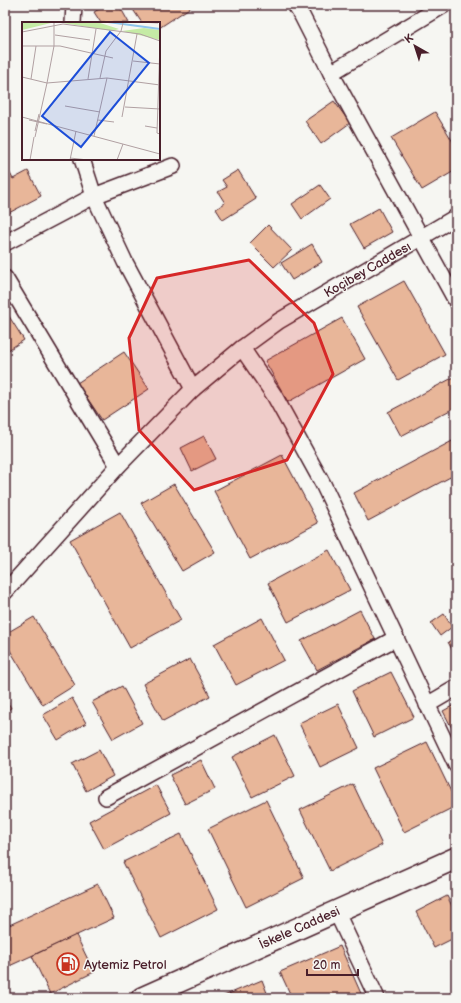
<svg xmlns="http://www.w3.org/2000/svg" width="461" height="1003" viewBox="0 0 461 1003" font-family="'Balsamiq Sans',sans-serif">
<rect width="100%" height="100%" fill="#f6f6f2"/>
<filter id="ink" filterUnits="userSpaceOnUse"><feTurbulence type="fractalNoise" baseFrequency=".025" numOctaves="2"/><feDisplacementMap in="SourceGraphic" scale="8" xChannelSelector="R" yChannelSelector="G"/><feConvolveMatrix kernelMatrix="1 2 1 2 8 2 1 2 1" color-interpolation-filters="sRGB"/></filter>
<g filter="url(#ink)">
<!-- building -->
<g fill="#e8b699" stroke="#4a1f2b">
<path d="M106,5H119L129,23H101L94,12Z"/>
<path d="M130,5H194L159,28V23H142Z"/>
<path d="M334,101L350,123L321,144L305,121Z"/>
<path d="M435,112L456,147V170L422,190L391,138Z"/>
<path d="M5,164L13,179L28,171L41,196L5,215Z"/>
<path d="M238,170L256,199L223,220L216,209L225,203L218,192L227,187L222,180Z"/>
<path d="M320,185L330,199L302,219L292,204Z"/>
<path d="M379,208L392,232L364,248L350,224Z"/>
<path d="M268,225L292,250L274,267L250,243Z"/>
<path d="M312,244L322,262L292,280L281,263Z"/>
<path d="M404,281L445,354L398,380L357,307Z"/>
<path d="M5,310L24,340L5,352Z"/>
<path d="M342,318L365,359L288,402L265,361Z"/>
<path d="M124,352L149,389L102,420L77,383Z"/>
<path d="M456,376V407L401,436L388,412Z"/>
<path d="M204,436L216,459L192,471L181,448Z"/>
<path d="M456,439V474L368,521L354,493Z"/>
<path d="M282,455L318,523L250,559L214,491Z"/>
<path d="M174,484L215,552L182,571L141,503Z"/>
<path d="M120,512L181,620L130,648L70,540Z"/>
<path d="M329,550L350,590L288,622L268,583Z"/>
<path d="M360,610L375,639L317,670L301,641Z"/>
<path d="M444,614L452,627L440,636L431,623Z"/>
<path d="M34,617L75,685L43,705L5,642V634Z"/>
<path d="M262,618L284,660L236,685L214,644Z"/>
<path d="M456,637V657L448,642Z"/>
<path d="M190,659L210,696L163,721L143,684Z"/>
<path d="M391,672L414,717L374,737L352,691Z"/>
<path d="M122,686L142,723L113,739L92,702Z"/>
<path d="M5,697L11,708L5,712Z"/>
<path d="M72,698L86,723L58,740L43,715Z"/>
<path d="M338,704L359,748L320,767L299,723Z"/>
<path d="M456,704V736L443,711Z"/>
<path d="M275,735L295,776L252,797L232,757Z"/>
<path d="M427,742L456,802V806L404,832L373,768Z"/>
<path d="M99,750L113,776L86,791L72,764Z"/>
<path d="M201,760L215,789L185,804L170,775Z"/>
<path d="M353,784L382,845L330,871L300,810Z"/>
<path d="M156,785L171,813L104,849L89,821Z"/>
<path d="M266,800L304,878L246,907L208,829Z"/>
<path d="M181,834L218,909L161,938L123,862Z"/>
<path d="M98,884L114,918L5,968V927Z"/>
<path d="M447,896L456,914V937L434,948L416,912Z"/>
<path d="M76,935L94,972L50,994L32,956Z"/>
<path d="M340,946L363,998H292L280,972Z"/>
<path d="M262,980L269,998H219Z"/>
</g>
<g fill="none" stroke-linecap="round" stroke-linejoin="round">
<!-- street casing -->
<g stroke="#4a1f2b" stroke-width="18">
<g id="street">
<path d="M295,5L302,16L331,73L456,301"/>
<path d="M73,23L74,5"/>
<path d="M331,73L444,5"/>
<path d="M82,159L94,196L125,262L193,389"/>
<path d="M5,243L94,196L173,166"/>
<path d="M5,278L118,466"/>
<path d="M242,348L274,395L323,484L456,765"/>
<path d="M5,592L118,466L193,389L242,348L279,321L456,217"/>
<path d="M427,705L456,688"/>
<path d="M106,797L396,638"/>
<path d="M336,911L377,998"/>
</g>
</g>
<!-- secondary casing -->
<g stroke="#4a1f2b" stroke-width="24">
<path id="secondary" d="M142,998L456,858"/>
</g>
<!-- street -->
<use href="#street" stroke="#f6f6f2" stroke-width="15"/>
<!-- secondary -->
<use href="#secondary" stroke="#f6f6f2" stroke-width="21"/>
</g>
</g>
<!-- marked area -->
<path fill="#d62828" fill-opacity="0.2" stroke="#d62828" stroke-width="3" stroke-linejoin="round" d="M249,260L314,323L333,374L287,460L194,490L139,430L129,338L157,278Z"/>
<!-- icons -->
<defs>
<g id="fuel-ring" transform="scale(1.15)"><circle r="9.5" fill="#f6f6f2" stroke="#c8321e" stroke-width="1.5"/><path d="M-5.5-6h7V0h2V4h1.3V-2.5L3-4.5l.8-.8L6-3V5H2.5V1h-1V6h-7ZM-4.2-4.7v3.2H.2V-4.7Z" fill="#c8321e"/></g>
</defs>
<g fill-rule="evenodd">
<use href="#fuel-ring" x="68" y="964"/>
</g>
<g text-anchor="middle" stroke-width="3" stroke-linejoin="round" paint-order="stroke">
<!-- street labels -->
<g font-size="13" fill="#4a1f2b" stroke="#f6f6f2">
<text transform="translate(367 269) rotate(-30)" y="5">Koçibey Caddesı</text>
<text transform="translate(299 927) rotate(-24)" y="5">İskele Caddesi</text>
</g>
<!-- poi labels -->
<g font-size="13" fill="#4a1f2b" stroke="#f6f6f2" text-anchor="start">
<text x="84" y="969">Aytemiz Petrol</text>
</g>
</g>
<!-- overview -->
<g transform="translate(22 22)">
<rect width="138" height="138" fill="#f6f6f2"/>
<path d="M0,0H29V1L0,8ZM35,0H75L97,7L90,9ZM122,6L138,8V18L100,9Z" fill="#c5eba5"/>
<path fill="none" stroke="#8fc5ed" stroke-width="2" d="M86,0L138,7"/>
<path fill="none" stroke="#b1a0a2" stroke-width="1" d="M117,0L136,1M0,10L41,2L118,12L138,19M33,13L68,18M138,20L135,111L138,112M0,24H38L91,36M111,39L138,42M0,55L25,61L32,24V0M78,56L84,29L99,9L101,1M9,57L14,24M66,57L74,7M43,84L78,90M103,85L138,87M0,95L138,132M100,95L115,12M7,98L25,102M76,98L92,100M123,104L135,106M13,109L17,92M72,114L85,56M13,115L25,61L85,56L138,63M48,136L66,138M8,138L12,115M48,138L54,109M95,138L101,122"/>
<path fill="#1d4ed8" fill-opacity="0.15" stroke="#1d4ed8" stroke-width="2" d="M88,10L127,41L59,125L20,94Z"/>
<rect width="138" height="138" fill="none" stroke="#4a1f2b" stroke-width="2"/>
</g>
<!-- margin -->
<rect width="461" height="1003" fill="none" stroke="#f6f6f2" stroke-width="20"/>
<rect x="10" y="10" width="441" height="983" fill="none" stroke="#4a1f2b" stroke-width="1.5" filter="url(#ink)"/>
<!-- north arrow -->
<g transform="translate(415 46) rotate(321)" stroke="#f6f6f2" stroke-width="3" paint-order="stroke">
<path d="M0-3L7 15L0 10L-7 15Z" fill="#4a1f2b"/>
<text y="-6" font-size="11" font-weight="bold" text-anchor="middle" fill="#4a1f2b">K</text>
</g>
<!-- scale -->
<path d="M307 969v6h51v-6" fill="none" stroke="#4a1f2b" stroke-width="2"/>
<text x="313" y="969" font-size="12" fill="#4a1f2b" stroke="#f6f6f2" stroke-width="3" paint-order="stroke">20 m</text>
</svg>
